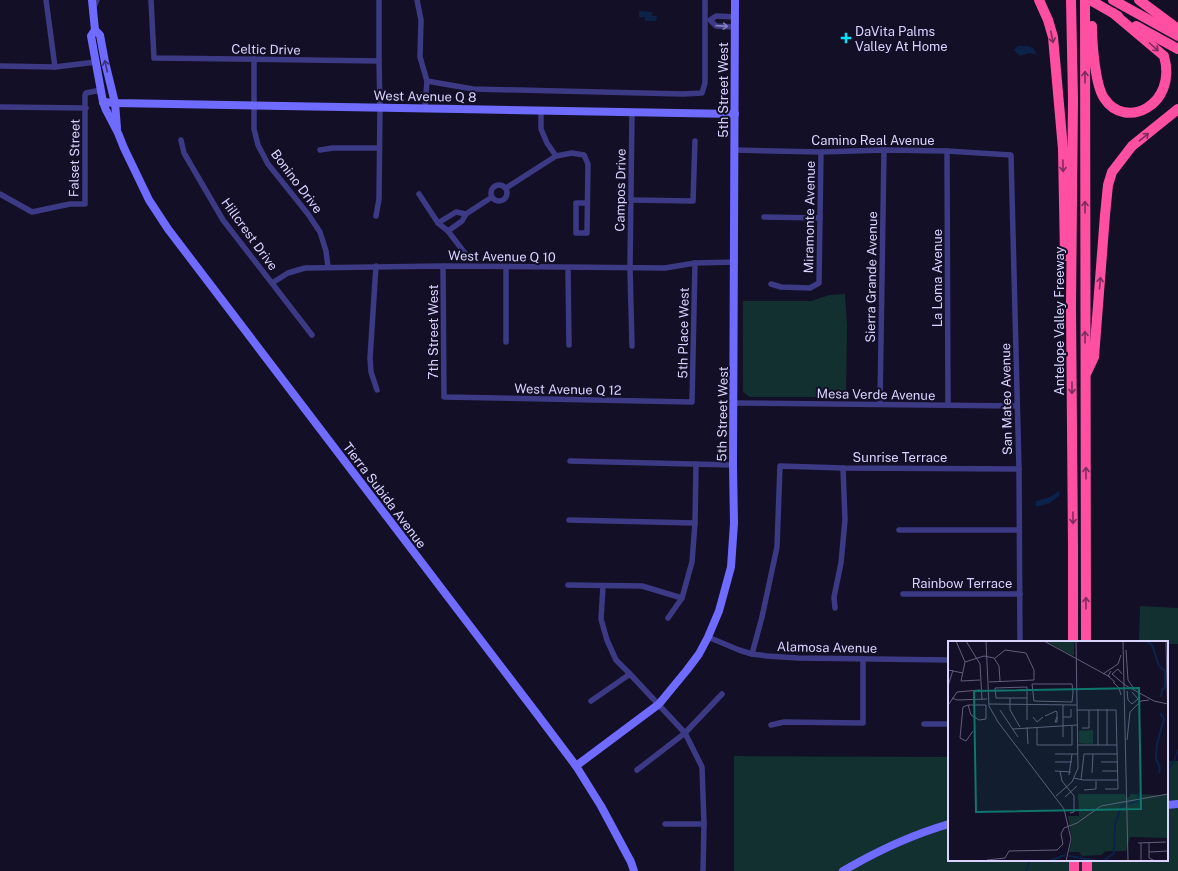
<svg xmlns="http://www.w3.org/2000/svg" width="1178" height="871" viewBox="0 0 1178 871" font-family="'Public Sans',sans-serif">
<rect width="100%" height="100%" fill="#130f26"/>
<!-- green -->
<g fill="#12302f">
<path d="M845,294L847,326L846,397H750L743,392V301H811L829,295Z"/>
<path d="M1140,606L1178,608V644H1167V642H1139Z"/>
<path d="M734,756L949,757V860H1167V761H1178V871H734Z"/>
</g>
<!-- water -->
<g fill="#0c2248">
<path d="M639,11L652,12V16H657L656,21H645V17H639Z"/>
<path d="M1018,46H1027L1033,48L1037,55L1029,53L1020,56L1014,50Z"/>
<path d="M1059,491L1060,495L1050,503L1036,507V501L1050,497Z"/>
</g>
<g fill="none" stroke-linecap="round" stroke-linejoin="round">
<!-- stream -->
<g stroke="#0c2248" stroke-width="1.5">
<path d="M1167,771C1173,764 1176,759 1177,750"/>
<path d="M1026,871L1030,860"/>
</g>
<!-- street -->
<g stroke="#3d3a85" stroke-width="5.5">
<path d="M46,0L55,67"/>
<path d="M151,0L154,58L379,61"/>
<path d="M379,0V61L380,108"/>
<path d="M417,0L421,20L420,57L427,81L473,89L683,94L702,93L705,83V0"/>
<path d="M93,9L97,0"/>
<path d="M735,27L716,26L710,20L716,16L735,17"/>
<path d="M254,59V129L258,145L268,164L308,214L320,232L326,251L328,267"/>
<path d="M0,66L55,67L96,62"/>
<path d="M0,107L86,108"/>
<path d="M425,108L427,81"/>
<path d="M541,111V129L547,143L556,156"/>
<path d="M632,113L630,268L632,346"/>
<path d="M181,140L184,153L223,220L312,335"/>
<path d="M320,150L333,148H379"/>
<path d="M735,150L821,152L884,150L947,151L1011,155L1019,469L1020,642"/>
<path d="M947,151L948,405"/>
<circle cx="499" cy="193" r="8"/>
<path d="M506,188L556,156L572,153L584,155L588,164L587,233H576V203H587"/>
<path d="M0,194L32,212L70,204H85V95L86,93L101,90"/>
<path d="M419,194L438,223L448,231L462,221L466,214L492,197"/>
<path d="M631,200L693,201L695,141"/>
<path d="M376,216L379,199L380,107"/>
<path d="M764,217L820,218"/>
<path d="M438,223L456,212L466,214"/>
<path d="M448,231L467,256"/>
<path d="M376,266L370,358L371,372L377,390"/>
<path d="M443,266L444,397L692,402L695,263"/>
<path d="M506,267V342"/>
<path d="M568,268L569,345"/>
<path d="M272,283L288,273L305,268L443,266L665,268L695,263L735,262"/>
<path d="M771,284L781,287L810,288L819,283L821,152"/>
<path d="M734,403L1017,406"/>
<path d="M880,404L884,150"/>
<path d="M570,461L733,465"/>
<path d="M569,520L695,523"/>
<path d="M899,530H1019"/>
<path d="M568,585L642,586L682,598"/>
<path d="M603,586L601,619L607,640L616,660L630,674L685,733L702,767L704,824L703,871"/>
<path d="M903,594H1020"/>
<path d="M835,608L834,597L841,563L845,520L843,468"/>
<path d="M668,618L682,598L692,562L695,523L696,464"/>
<path d="M708,637L739,650L752,654L767,656L798,658L949,660"/>
<path d="M752,654L762,617L777,547L780,466L843,468L1019,469"/>
<path d="M591,701L630,674"/>
<path d="M924,724H949"/>
<path d="M771,725L784,722L863,723V659"/>
<path d="M637,770L685,733L722,694"/>
<path d="M665,824H704"/>
</g>
<!-- secondary -->
<g stroke="#6f6bff" stroke-width="8">
<path d="M92,0L95,30L91,36L103,102L106,110L118,133L124,148L149,200L168,229L537,714L576,766L601,806L631,862L634,871"/>
<path d="M95,30L100,35L105,62L115,103L117,128"/>
<path d="M103,102L115,103L458,109L735,114"/>
<path d="M576,766L659,704L687,670L699,654L708,637L719,611L731,567L734,523L733,465L735,0"/>
<path d="M1167,805L1178,804"/>
<path d="M843,871C877,851 911,835 949,824"/>
</g>
<!-- highway -->
<g stroke="#ff4fa3" stroke-width="10">
<path d="M1039,0L1048,20L1053,37L1063,149L1065,256"/>
<path d="M1071,0L1073,99L1071,307L1073,548V642"/>
<path d="M1085,0L1086,642"/>
<path d="M1090,0L1118,16"/>
<path d="M1113,0L1178,36"/>
<path d="M1139,0L1178,29"/>
<path d="M1092,26C1092,42 1095,85 1104,98C1125,131 1178,105 1164,56L1113,13"/>
<path d="M1136,26L1178,49"/>
<path d="M1087,372L1094,357L1105,215L1108,185L1112,172L1132,146L1178,109"/>
<path d="M1074,860V871"/>
<path d="M1087,860V871"/>
</g>
</g>
<!-- one-way arrows -->
<defs><path id="oneway-shaft" d="M-6 0H5M1.5-3L5.5 0L1.5 3" fill="none" stroke-width="1.6" stroke-linecap="round" stroke-linejoin="round"/></defs>
<use stroke="#837fbc" href="#oneway-shaft" transform="translate(722 26) rotate(4)"/>
<g stroke="#7d2c5e">
<use href="#oneway-shaft" transform="translate(1052 37) rotate(79)"/>
<use href="#oneway-shaft" transform="translate(1154 47) rotate(42)"/>
<use href="#oneway-shaft" transform="translate(1085 77) rotate(-90)"/>
<use href="#oneway-shaft" transform="translate(1144 137) rotate(-40)"/>
<use href="#oneway-shaft" transform="translate(1063 166) rotate(89)"/>
<use href="#oneway-shaft" transform="translate(1085 207) rotate(-90)"/>
<use href="#oneway-shaft" transform="translate(1100 283) rotate(-85)"/>
<use href="#oneway-shaft" transform="translate(1085 337) rotate(-90)"/>
<use href="#oneway-shaft" transform="translate(1072 388) rotate(90)"/>
<use href="#oneway-shaft" transform="translate(1086 473) rotate(-90)"/>
<use href="#oneway-shaft" transform="translate(1073 518) rotate(90)"/>
<use href="#oneway-shaft" transform="translate(1086 603) rotate(-90)"/>
</g>
<use stroke="#38347d" href="#oneway-shaft" transform="translate(106 66) rotate(-103)"/>
<!-- markers -->
<path fill="#00e5ff" stroke="#130f26" stroke-width="1.5" d="M844 32h4v4h4v4h-4v4h-4v-4h-4v-4h4z"/>
<g text-anchor="middle" stroke-width="4" stroke-linejoin="round" paint-order="stroke">
<!-- poi labels -->
<g font-size="13" fill="#d9d4ff" stroke="#130f26" text-anchor="start">
<text x="855" y="36">DaVita Palms<tspan x="855" dy="15">Valley At Home</tspan></text>
</g>
<!-- street labels -->
<g font-size="13" fill="#d9d4ff" stroke="#130f26">
<text transform="translate(266 49) rotate(1)" y="5">Celtic Drive</text>
<text transform="translate(723 90) rotate(-90)" y="5">5th Street West</text>
<text transform="translate(425 96) rotate(1)" y="5">West Avenue Q 8</text>
<text x="873" y="145">Camino Real Avenue</text>
<text transform="translate(74 158) rotate(-89)" y="5">Falset Street</text>
<text transform="translate(297 181) rotate(53)" y="5">Bonino Drive</text>
<text transform="translate(620 190) rotate(-89)" y="5">Campos Drive</text>
<text transform="translate(809 217) rotate(-89)" y="5">Miramonte Avenue</text>
<text transform="translate(250 234) rotate(54)" y="5">Hillcrest Drive</text>
<text transform="translate(502 256) rotate(1)" y="5">West Avenue Q 10</text>
<text transform="translate(871 277) rotate(-89)" y="5">Sierra Grande Avenue</text>
<text transform="translate(937 278) rotate(-90)" y="5">La Loma Avenue</text>
<text transform="translate(1059 321) rotate(-90)" y="5">Antelope Valley Freeway</text>
<text transform="translate(433 332) rotate(-90)" y="5">7th Street West</text>
<text transform="translate(683 333) rotate(-89)" y="5">5th Place West</text>
<text transform="translate(568 389) rotate(1)" y="5">West Avenue Q 12</text>
<text transform="translate(876 394) rotate(1)" y="5">Mesa Verde Avenue</text>
<text transform="translate(1006 399) rotate(-91)" y="5">San Mateo Avenue</text>
<text transform="translate(722 414) rotate(-89)" y="5">5th Street West</text>
<text x="900" y="462">Sunrise Terrace</text>
<text transform="translate(385 495) rotate(53)" y="5">Tierra Subida Avenue</text>
<text x="962" y="588">Rainbow Terrace</text>
<text transform="translate(827 647) rotate(1)" y="5">Alamosa Avenue</text>
</g>
</g>
<!-- overview -->
<g transform="translate(948 641)">
<rect width="220" height="220" fill="#130f26"/>
<path d="M98,0H126V14L125,15ZM145,89V103L131,102V90ZM130,153H176L180,157L183,153L220,154V197L182,196L178,210H158L153,214L134,215L131,211H121L124,199L120,175H131Z" fill="#12302f"/>
<path fill="none" stroke="#0c2248" stroke-width="2" d="M198,0L204,4L211,25L217,30V46L214,49L213,56M211,132L212,127L208,118L209,103L216,78L212,72M180,163L189,161L192,151M121,215L151,220M101,220L117,214M155,220L166,212L167,183L173,166L177,163"/>
<path fill="none" stroke="#625e7d" stroke-width="1" d="M8,0L17,21L13,40L32,39M18,0L32,23L34,59M38,0L41,65L50,81L116,168L123,198L118,220M96,0L162,36M175,0L180,220M218,0L220,86M178,9L180,39L186,48M17,21L36,15L46,17L51,25L52,40M0,29L15,32M163,30L160,35L167,41M155,33L170,23L173,14M174,33L170,28L164,33L177,44L206,60L220,63M41,41L86,39V29L78,12L57,9L46,18M165,41L171,47L173,54M0,45L5,29M179,50L180,59L184,63L190,58L184,51M125,51L124,61L86,60L84,43H124L125,51M4,57L9,59L39,58M62,57V69L72,86M79,57H48L47,47L79,46V64M1,63L9,51L32,49M41,63L129,64M20,64H38V78L31,79L23,74ZM20,64L15,66L12,97L18,100L25,90M115,64V96M150,68V104M159,68V104M52,69L70,96M129,69H168L170,148H157M97,75L108,70L109,71V81H107L109,76M85,76L89,81L95,76M115,76H123V68M79,79V64M79,86L80,103M89,86V104H124V85M134,87H141V69M65,88L129,84M179,99L182,71L193,60L201,59M130,104H169M107,113H130M107,121H124M153,121H170M107,130L123,131M112,130L114,140L126,155V171L122,172M154,130H170M144,132L145,113M121,134L124,113M126,137L135,139H170M133,139L136,113H169M136,149L148,148V140M108,155L124,141L130,127L128,0M117,156L129,145M190,202L218,201M193,202V220M201,202V217L207,220M201,211L220,210M39,219L57,217L61,210L109,209L115,203L113,193L116,187L129,182L153,165L220,153"/>
<path fill="#0f766e" fill-opacity="0.15" stroke="#0f766e" stroke-width="2" d="M191,47L193,168L28,171L26,50Z"/>
<rect width="220" height="220" fill="none" stroke="#d9d4ff" stroke-width="2"/>
</g>
</svg>
